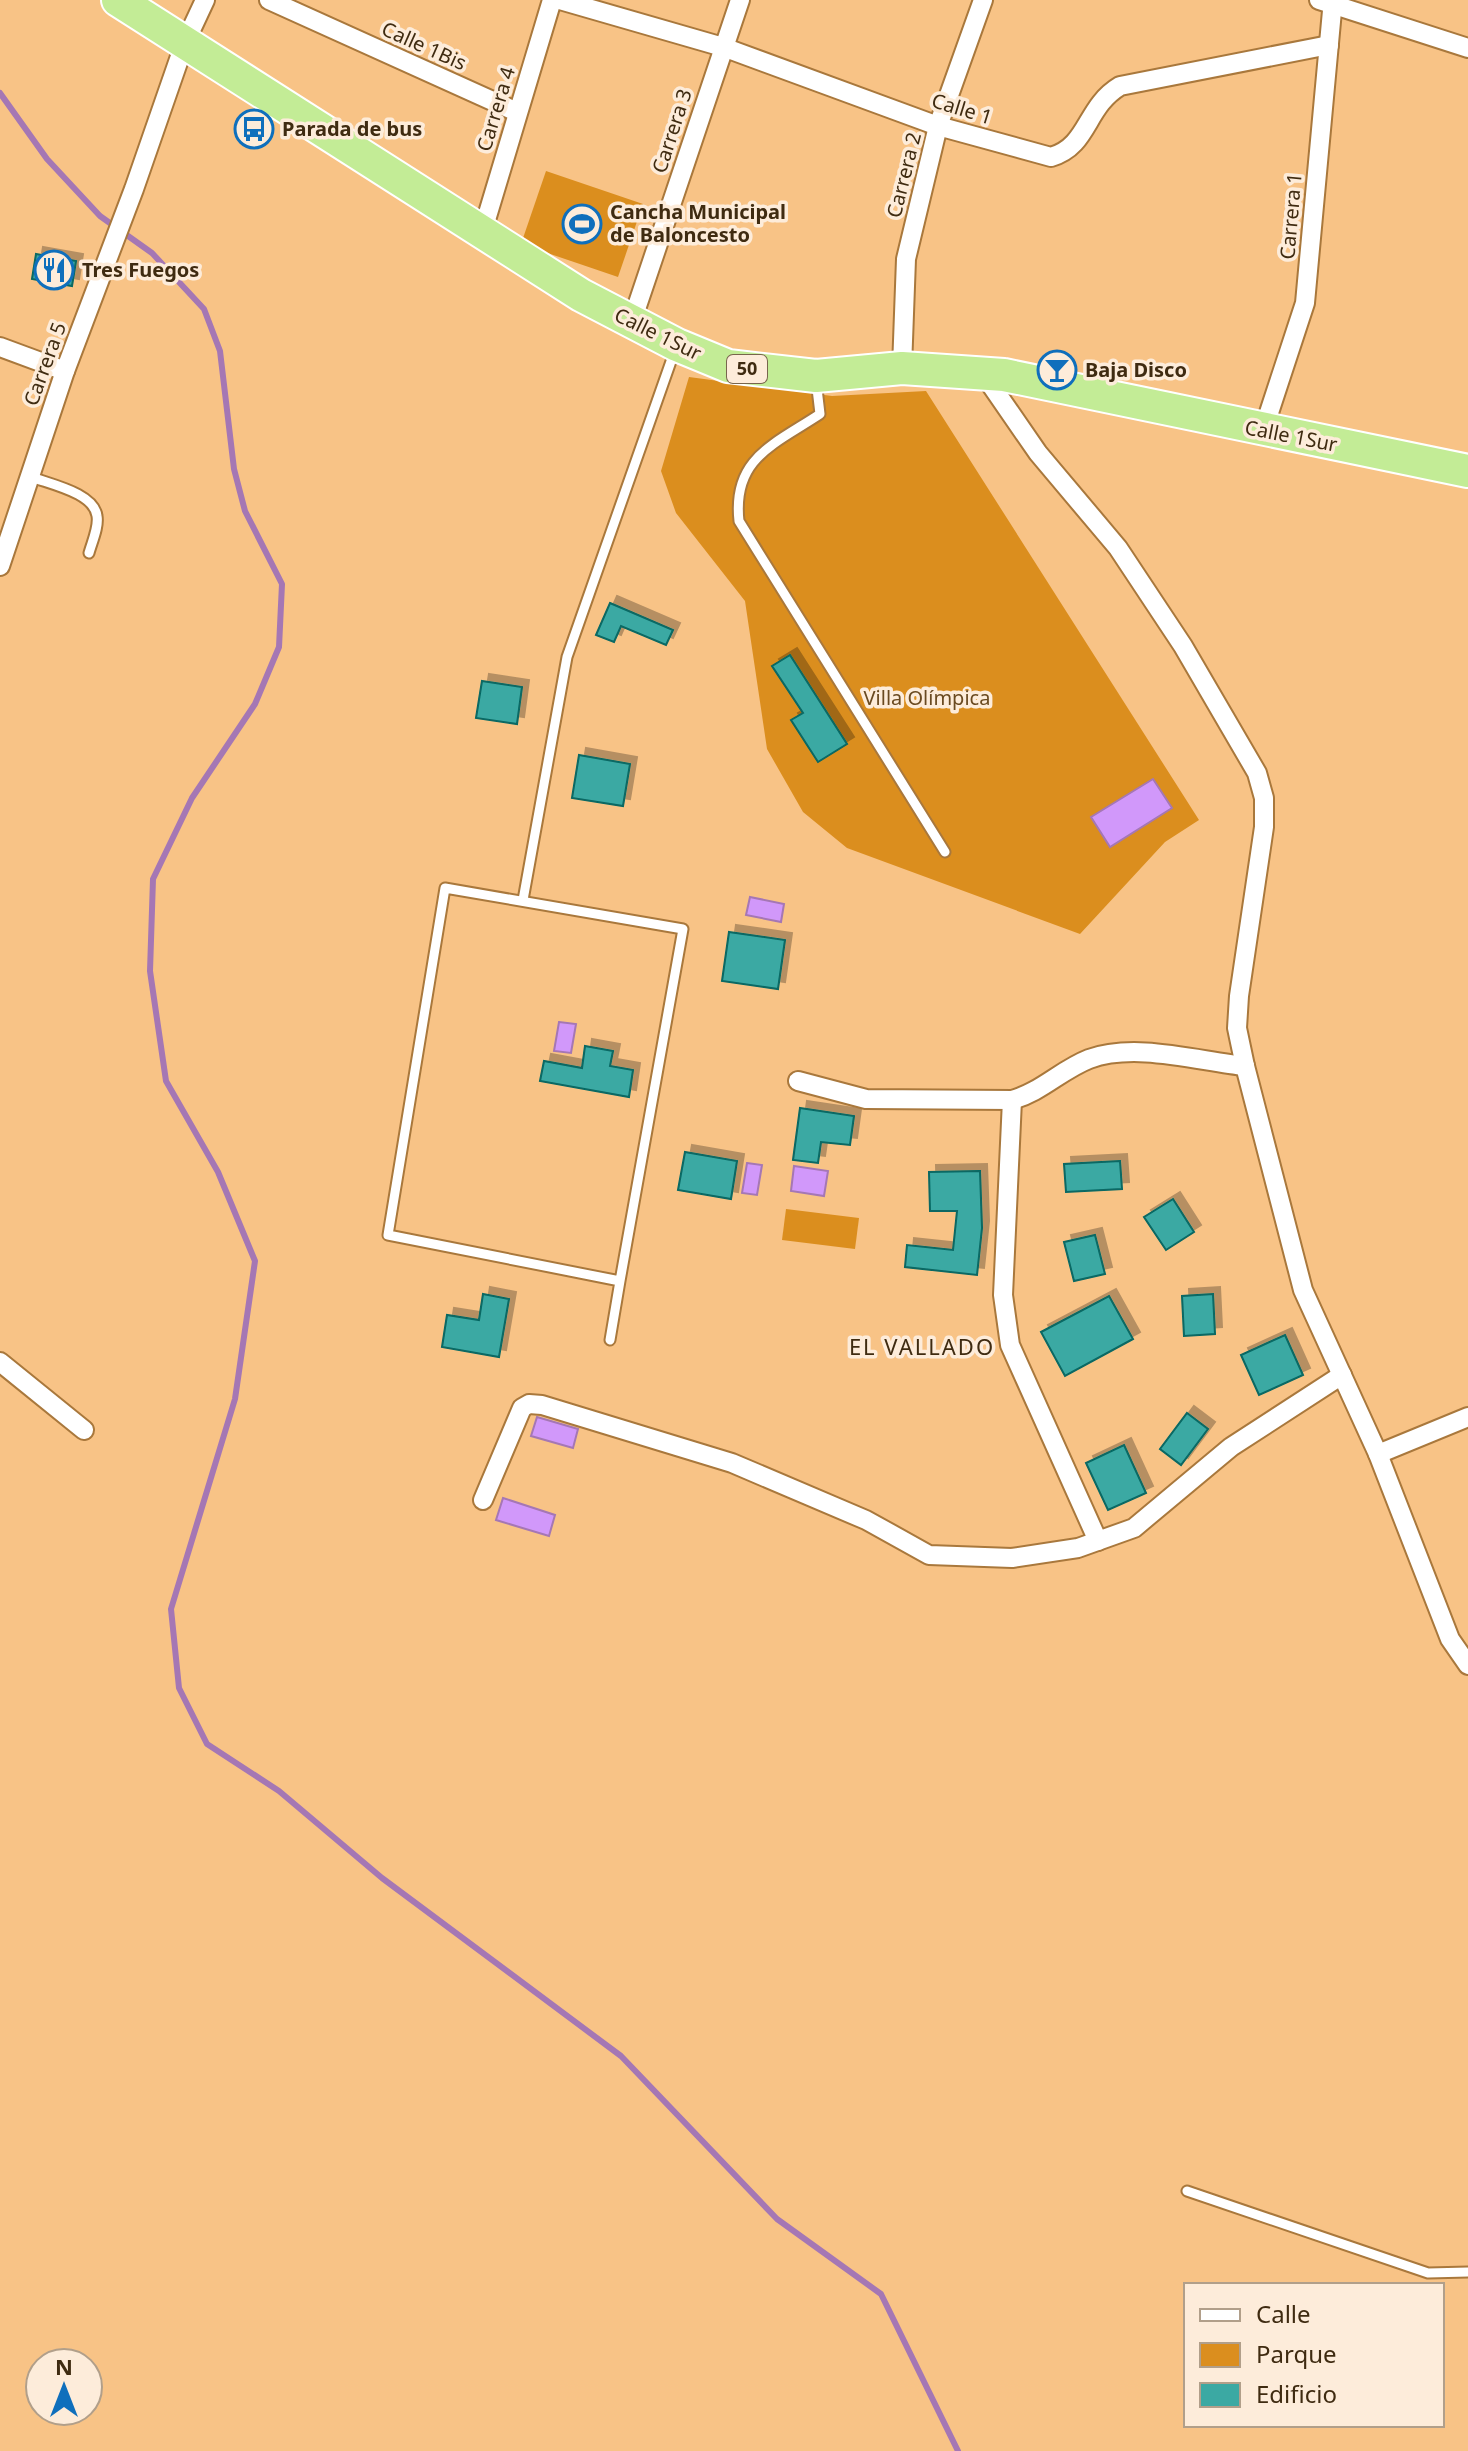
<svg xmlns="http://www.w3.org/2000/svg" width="1468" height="2451" viewBox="0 0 1468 2451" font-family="'Noto Sans',sans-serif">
<defs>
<filter id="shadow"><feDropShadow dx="7" dy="-7" stdDeviation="0" flood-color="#0004"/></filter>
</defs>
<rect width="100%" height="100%" fill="#f8c386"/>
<!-- green -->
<g fill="#db8e1e">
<path d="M546,171L643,204L618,277L521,244Z"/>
<path d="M689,377L832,396L926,391L1199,820L1165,842L1080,934L847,848L803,812L767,749L745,601L676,513L661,471Z"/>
<path d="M786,1209L859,1218L855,1249L782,1240Z"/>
</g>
<!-- water -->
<g fill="#d198fa" stroke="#a577b4" stroke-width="2">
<path d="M1153,779L1172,808L1110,847L1091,817Z"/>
<path d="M750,897L784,904L781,922L746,915Z"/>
<path d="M559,1022L576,1024L571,1053L554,1051Z"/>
<path d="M747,1163L762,1165L757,1195L742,1193Z"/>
<path d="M794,1166L828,1171L824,1196L791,1191Z"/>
<path d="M537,1417L578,1429L573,1448L531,1436Z"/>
<path d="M503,1498L555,1515L549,1536L496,1520Z"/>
</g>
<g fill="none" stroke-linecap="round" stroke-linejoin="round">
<!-- stream -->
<path stroke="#a577b4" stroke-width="6" d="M0,93L47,159L100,216L152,253L204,309L220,351L234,469L245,511L282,584L279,647L255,704L192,798L153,879L150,971L166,1081L218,1172L255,1261L235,1399L171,1609L179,1688L207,1744L279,1791L382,1878L621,2056L777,2219L881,2294L958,2451"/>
</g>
<!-- building -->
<g fill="#3ba9a3" stroke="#076863" stroke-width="2" filter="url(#shadow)">
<path d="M36,254L76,261L72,286L32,279Z"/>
<path d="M610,603L673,630L666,645L621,626L614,642L596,635Z"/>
<path d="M790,655L847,744L818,762L791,720L803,713L772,666Z"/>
<path d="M482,681L522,687L517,724L476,718Z"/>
<path d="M579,755L630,764L623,806L572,798Z"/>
<path d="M729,932L785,940L778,989L722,981Z"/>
<path d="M585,1046L613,1051L610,1066L633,1070L629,1097L540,1081L544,1061L582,1068Z"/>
<path d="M800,1108L854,1116L850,1145L821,1142L818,1163L793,1160Z"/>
<path d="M685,1152L737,1161L731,1199L678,1190Z"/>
<path d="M1120,1161L1122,1189L1066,1192L1064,1164Z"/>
<path d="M980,1171L982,1228L977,1275L905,1267L907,1245L953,1250L957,1211H930L929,1172Z"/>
<path d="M1173,1199L1194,1232L1166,1250L1144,1217Z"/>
<path d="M1095,1235L1105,1274L1074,1281L1064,1242Z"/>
<path d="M483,1294L509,1299L499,1357L442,1347L447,1315L479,1320Z"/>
<path d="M1213,1294L1215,1334L1184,1336L1182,1296Z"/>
<path d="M1109,1296L1133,1339L1065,1376L1041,1332Z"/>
<path d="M1285,1335L1303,1375L1259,1395L1241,1355Z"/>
<path d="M1187,1413L1208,1429L1181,1465L1160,1449Z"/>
<path d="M1124,1445L1146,1493L1108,1510L1086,1463Z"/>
</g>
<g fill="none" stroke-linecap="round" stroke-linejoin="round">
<!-- service casing -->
<g stroke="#a9783c" stroke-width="13">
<g id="service">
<path d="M816,380L820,414C775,444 732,458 739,521L945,852"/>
<path d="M29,476C48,484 94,492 97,516C99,527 92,542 89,553"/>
<path d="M523,900L567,657L675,350"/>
<path d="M610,1340L620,1281L683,929L445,888L388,1235L620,1281"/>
<path d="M1187,2191L1428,2273L1468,2272"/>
</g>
</g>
<!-- minor casing -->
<g stroke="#a9783c" stroke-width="22">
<g id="minor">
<path d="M269,0L517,112"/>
<path d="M560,0L723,47L938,126L1051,157C1089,146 1085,107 1120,86L1329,45"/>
<path d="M1319,0L1468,48"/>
<path d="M483,230L552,0"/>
<path d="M632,321L740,0"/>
<path d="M0,347L65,371"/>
<path d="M902,368L906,259L938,126L983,0"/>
<path d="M982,372L1038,453L1118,548L1183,646L1257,773L1264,798V827L1239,996L1237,1028L1245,1066L1303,1290L1378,1454L1450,1639L1468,1665"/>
<path d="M1263,431L1305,303L1333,0"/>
<path d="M0,566L65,371L134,189L184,45L205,0"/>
<path d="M798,1081L866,1099L1012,1100C1041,1092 1061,1070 1089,1059C1135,1042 1198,1061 1245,1066"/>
<path d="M1012,1100L1003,1295L1010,1345L1098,1541"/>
<path d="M0,1362L84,1430"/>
<path d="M1378,1454L1468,1417"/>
<path d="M483,1500L522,1408L529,1404L542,1405L732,1463L866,1520L929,1555L1012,1558L1078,1548L1134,1528L1231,1447L1342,1375"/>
</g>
</g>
<!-- trunk casing -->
<g stroke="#fff" stroke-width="36">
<path id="trunk" d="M118,0L581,295L677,345L728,366L816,376L902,368L1004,375L1468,471"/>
</g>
<!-- service -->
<use href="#service" stroke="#fff" stroke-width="9"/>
<!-- minor -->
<use href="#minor" stroke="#fff" stroke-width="18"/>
<!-- trunk -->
<use href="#trunk" stroke="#c3ec96" stroke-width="32"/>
</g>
<!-- icons -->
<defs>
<g id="bus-ring" transform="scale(2)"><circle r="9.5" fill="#fdecda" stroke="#0f6fbc" stroke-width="1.5"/><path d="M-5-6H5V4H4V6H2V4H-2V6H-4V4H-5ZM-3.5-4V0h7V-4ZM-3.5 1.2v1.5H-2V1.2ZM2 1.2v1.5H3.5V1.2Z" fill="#0f6fbc"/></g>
<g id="stadium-ring" transform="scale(2)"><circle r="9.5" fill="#fdecda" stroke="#0f6fbc" stroke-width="1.5"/><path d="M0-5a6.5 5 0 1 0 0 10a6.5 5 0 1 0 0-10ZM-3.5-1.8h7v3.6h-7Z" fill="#0f6fbc"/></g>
<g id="restaurant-ring" transform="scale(2)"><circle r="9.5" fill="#fdecda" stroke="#0f6fbc" stroke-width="1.5"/><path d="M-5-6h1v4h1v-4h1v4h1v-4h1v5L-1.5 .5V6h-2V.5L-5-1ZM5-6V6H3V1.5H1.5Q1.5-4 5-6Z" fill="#0f6fbc"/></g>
<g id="bar-ring" transform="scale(2)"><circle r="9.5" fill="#fdecda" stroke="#0f6fbc" stroke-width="1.5"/><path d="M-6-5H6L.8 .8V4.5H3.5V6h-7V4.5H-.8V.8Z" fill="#0f6fbc"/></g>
</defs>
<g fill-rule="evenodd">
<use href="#bus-ring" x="254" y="129"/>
<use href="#stadium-ring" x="582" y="224"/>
<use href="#restaurant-ring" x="54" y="270"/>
<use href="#bar-ring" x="1057" y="370"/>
</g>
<g text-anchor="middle" stroke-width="7" stroke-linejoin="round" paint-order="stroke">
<!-- shield labels -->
<rect fill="#fdecda" stroke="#78654d" stroke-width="2" x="727" y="355" width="40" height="28" rx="6"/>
<g font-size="18" font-weight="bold" fill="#3f2b11">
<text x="747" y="375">50</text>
</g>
<!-- street labels -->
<g font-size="20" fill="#3f2b11" stroke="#fdecda">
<text transform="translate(424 46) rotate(24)" y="7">Calle 1Bis</text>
<text transform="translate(496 109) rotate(-73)" y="7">Carrera 4</text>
<text transform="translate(962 109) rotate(17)" y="7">Calle 1</text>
<text transform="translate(672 131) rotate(-72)" y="7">Carrera 3</text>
<text transform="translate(904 175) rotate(-76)" y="7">Carrera 2</text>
<text transform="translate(1291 216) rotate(-85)" y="7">Carrera 1</text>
<text transform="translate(658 334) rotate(26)" y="7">Calle 1Sur</text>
<text transform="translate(45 364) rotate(-70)" y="7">Carrera 5</text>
<text transform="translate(1291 436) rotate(11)" y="7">Calle 1Sur</text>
</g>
<!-- poi labels -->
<g font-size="20" font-weight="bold" fill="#3f2b11" stroke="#fdecda" text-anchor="start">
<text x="282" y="136">Parada de bus</text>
<text x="610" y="219">Cancha Municipal<tspan x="610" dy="23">de Baloncesto</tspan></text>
<text x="82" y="277">Tres Fuegos</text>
<text x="1085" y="377">Baja Disco</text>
</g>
<!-- park labels -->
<g font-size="20" fill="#6a4a21" stroke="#fdecda">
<text x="927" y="705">Villa Olímpica</text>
</g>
<!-- neighbourhood labels -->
<g font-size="22" letter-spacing="2" fill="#3f2b11" stroke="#fdecda">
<text x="922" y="1355">EL VALLADO</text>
</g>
</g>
<!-- legend -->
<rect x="1184" y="2283" width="260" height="144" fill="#fdecda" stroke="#b19f8a" stroke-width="2"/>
<rect x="1200" y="2309" width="40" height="12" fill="#ffffff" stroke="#b19f8a" stroke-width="2"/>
<text x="1256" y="2323" font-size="24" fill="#3f2b11">Calle</text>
<rect x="1200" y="2343" width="40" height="24" fill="#db8e1e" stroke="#b19f8a" stroke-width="2"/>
<text x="1256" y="2363" font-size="24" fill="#3f2b11">Parque</text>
<rect x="1200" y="2383" width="40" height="24" fill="#3ba9a3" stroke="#b19f8a" stroke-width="2"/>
<text x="1256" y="2403" font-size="24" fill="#3f2b11">Edificio</text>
<!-- north arrow -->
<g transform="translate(64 2387)"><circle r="38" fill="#fdecda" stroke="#b19f8a" stroke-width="2"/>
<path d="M0-6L14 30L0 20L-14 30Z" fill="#0f6fbc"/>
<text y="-12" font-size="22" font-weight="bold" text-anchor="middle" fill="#3f2b11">N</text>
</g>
</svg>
